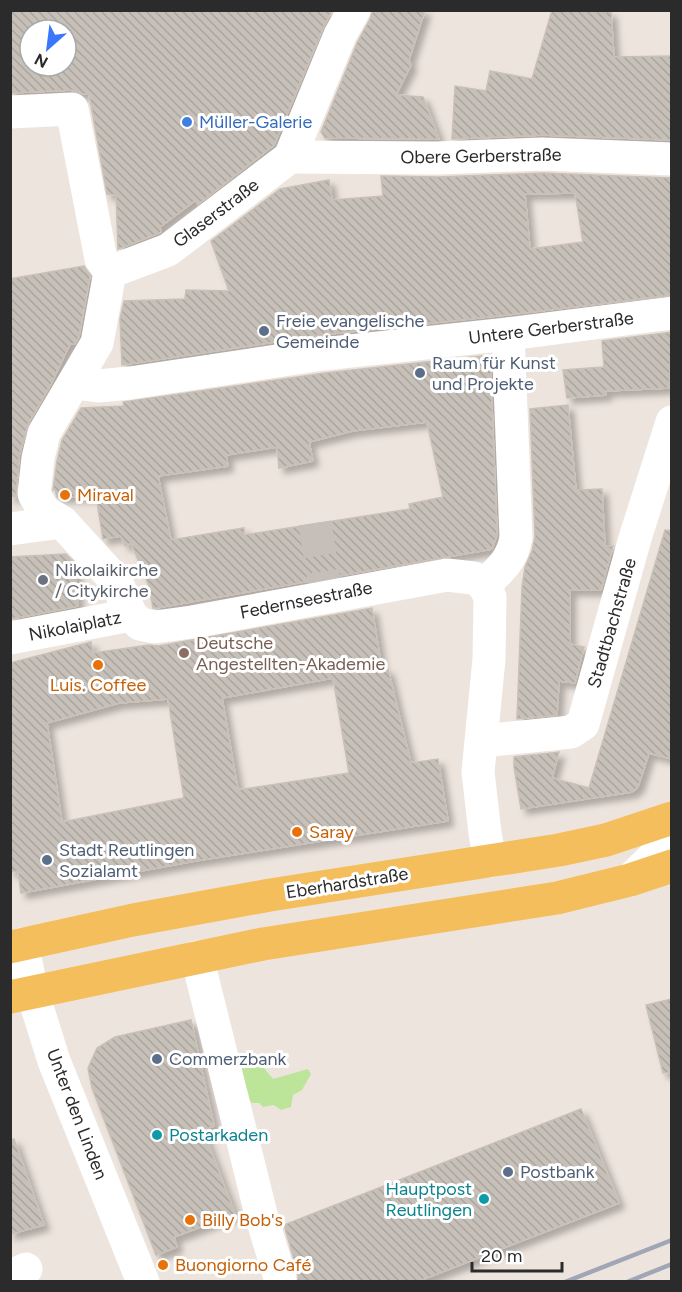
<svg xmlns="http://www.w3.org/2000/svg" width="682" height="1292" viewBox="0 0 682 1292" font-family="Figtree,sans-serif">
<defs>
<pattern id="building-back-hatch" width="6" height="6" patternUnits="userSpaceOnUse" patternTransform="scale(1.5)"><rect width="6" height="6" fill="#c6c0b9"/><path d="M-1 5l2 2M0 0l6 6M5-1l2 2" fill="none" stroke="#aaa59f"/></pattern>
<filter id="shadow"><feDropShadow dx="5.5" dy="5.5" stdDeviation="3" flood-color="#0004"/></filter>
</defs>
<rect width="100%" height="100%" fill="#ede4dd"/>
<!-- grass -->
<path fill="#bce599" d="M247,1056L259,1062L273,1079L308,1069L311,1074L302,1090L293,1095L291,1107L281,1110L274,1105L263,1107L259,1103H252L249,1099L248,1092L242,1084L234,1059Z"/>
<!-- building -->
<g fill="url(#building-back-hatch)" stroke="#c9c0b7" stroke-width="1.5" fill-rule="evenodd" filter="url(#shadow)">
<path d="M10,10H332L323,28L274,145L198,204L196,200L160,227L161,232L159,233L118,249L116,195L107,194L89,94H83L71,90L10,93ZM30,30H66V66H30Z"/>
<path d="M373,10H425L409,60L411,65L396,95L423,97L439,139L325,138L321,132L357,43L370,19Z"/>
<path d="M552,10L611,12L614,57L672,56V140L543,135L452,139L455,86L486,91L490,71L532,79Z"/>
<path d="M542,173L672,178V295L506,315L320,335L122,365L120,319L124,301L185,299L186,290L229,291L211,241L280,189L329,180L332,200L383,196L381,176L438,177ZM575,193L583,242L530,249L525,194Z"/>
<path d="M84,266L90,276L79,336L75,344H70L51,384L28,424L19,456L16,496L10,497V279Z"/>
<path d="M672,332L669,388L605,391L606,395L567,398L563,370L604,367L602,341Z"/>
<path d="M490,355L497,535L492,549L156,608H153L149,586L131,543L125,546L121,536L103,539L96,496L57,497L55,489L53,490L57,461L62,440L81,408L124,406L123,402L325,373ZM427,422L443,497L409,504L410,509L244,535V528L171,540L158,476L228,466L226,455L277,447L279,468L313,461L309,442L352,431Z"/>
<path d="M568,405L576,490L602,489L605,546H613L601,590H570V644L584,647L575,683L559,681L557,715L517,719L522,587L525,567L532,551L535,537L530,409Z"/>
<path d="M665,530L672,531V759L649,753L638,787L632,792L521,809L514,767V757L559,752L552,778L589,788Z"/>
<path d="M66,554L75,564L78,606L10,619V557Z"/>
<path d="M372,608L382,670L388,669L411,763L438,759L448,821L195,861L21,893L18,871L10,872V663L91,642L93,653L149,645L158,646ZM333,678L349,773L238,790L222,698ZM168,699L184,798L62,822L47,723L119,703Z"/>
<path d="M672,999V1072L663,1073L646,1005Z"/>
<path d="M191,1020L214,1126L203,1130L235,1214L174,1237L177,1247L156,1255L92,1088L88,1068L97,1048L115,1037Z"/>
<path d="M581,1109L619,1203L419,1281H298V1273L284,1225Z"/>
<path d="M14,1139L44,1225L10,1234V1140Z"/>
</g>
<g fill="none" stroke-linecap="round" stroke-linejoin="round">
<!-- minor-tunnel -->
<path stroke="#c6bfb9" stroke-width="33" stroke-dasharray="33 16" stroke-linecap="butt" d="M315,523L324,581"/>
<!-- minor -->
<g stroke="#fff" stroke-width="33">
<path d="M354,10L340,35L290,157L168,250L110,272L97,343L44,433L38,458L34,494L44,511L62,522L116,581L131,615L140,624L155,627L192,622L447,575L474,578L484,585L490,597L489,659L478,772L485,833L490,861"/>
<path d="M10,112L72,109L101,259L110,272"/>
<path d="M290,157L437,158L542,154L672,159"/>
<path d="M74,383L98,386L130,383L323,354L508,334L672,313"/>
<path d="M10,529L62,522"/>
<path d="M484,585C500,570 513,559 516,537L508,334"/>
<path d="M10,638L131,615"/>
<path d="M482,741L571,732L583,724L636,535L672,422"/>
<path d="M630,880L672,839"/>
<path d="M22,944L32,991L54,1061L143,1282"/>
<path d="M197,957L262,1218L280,1278"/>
<path d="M10,1276L26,1269"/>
</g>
<!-- major -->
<g stroke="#f4be5c" stroke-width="33">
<path d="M10,947L133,920L270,895L559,850L606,840L672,818"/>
<path d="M10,997L263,944L557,898L630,880L672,866"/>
</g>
<!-- rail -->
<g stroke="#a0a6b6" stroke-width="4.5">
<path d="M565,1282L672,1240"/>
<path d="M627,1282L672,1264"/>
</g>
</g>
<!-- markers -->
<circle fill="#3f7fe0" stroke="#fff" stroke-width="2" cx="187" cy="122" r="6"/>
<g fill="#5c6f8a" stroke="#fff" stroke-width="2">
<circle cx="264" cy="331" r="6"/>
<circle cx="420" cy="373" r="6"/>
<circle cx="47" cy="860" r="6"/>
<circle cx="157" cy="1059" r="6"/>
<circle cx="508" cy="1172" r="6"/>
</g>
<g fill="#e8710a" stroke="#fff" stroke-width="2">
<circle cx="65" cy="495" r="6"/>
<circle cx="98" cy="665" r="6"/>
<circle cx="297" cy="832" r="6"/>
<circle cx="190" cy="1220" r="6"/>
<circle cx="163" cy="1265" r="6"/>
</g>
<circle fill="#6b7280" stroke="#fff" stroke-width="2" cx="43" cy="580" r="6"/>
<circle fill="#8d6e63" stroke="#fff" stroke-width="2" cx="184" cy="653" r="6"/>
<g fill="#0f9aa8" stroke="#fff" stroke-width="2">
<circle cx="157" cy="1135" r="6"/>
<circle cx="484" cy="1199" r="6"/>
</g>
<g text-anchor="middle" stroke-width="6" stroke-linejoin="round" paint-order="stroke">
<!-- shop labels -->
<g font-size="18" fill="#366cbe" stroke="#fff" text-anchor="start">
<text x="199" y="128">Müller-Galerie</text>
</g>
<!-- street labels -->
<g font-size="18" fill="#2b2b2b" stroke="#fff">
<text transform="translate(481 156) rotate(-1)" y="6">Obere Gerberstraße</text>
<text transform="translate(216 213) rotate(-37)" y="6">Glaserstraße</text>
<text transform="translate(551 328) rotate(-7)" y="6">Untere Gerberstraße</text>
<text transform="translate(306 600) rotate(-11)" y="6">Federnseestraße</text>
<text transform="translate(612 623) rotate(-74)" y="6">Stadtbachstraße</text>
<text transform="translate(75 626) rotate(-11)" y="6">Nikolaiplatz</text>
<text transform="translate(347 883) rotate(-9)" y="6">Eberhardstraße</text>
<text transform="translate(77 1114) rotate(69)" y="6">Unter den Linden</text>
</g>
<!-- service labels -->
<g font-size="18" fill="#4e5e75" stroke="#fff" text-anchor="start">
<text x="276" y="327">Freie evangelische<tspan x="276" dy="21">Gemeinde</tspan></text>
<text x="432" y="369">Raum für Kunst<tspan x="432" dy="21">und Projekte</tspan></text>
<text x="59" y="856">Stadt Reutlingen<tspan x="59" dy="21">Sozialamt</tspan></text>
<text x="169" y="1065">Commerzbank</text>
<text x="520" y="1178">Postbank</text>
</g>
<!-- food labels -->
<g font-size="18" fill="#c56008" stroke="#fff" text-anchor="start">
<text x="77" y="501">Miraval</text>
<text x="98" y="691" text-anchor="middle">Luis. Coffee</text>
<text x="309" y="838">Saray</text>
<text x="202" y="1226">Billy Bob's</text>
<text x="175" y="1271">Buongiorno Café</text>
</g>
<!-- worship labels -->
<g font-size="18" fill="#5b616d" stroke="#fff" text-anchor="start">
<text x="55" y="576">Nikolaikirche<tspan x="55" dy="21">/ Citykirche</tspan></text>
</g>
<!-- education labels -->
<g font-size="18" fill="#785e54" stroke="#fff" text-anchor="start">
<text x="196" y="649">Deutsche<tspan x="196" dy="21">Angestellten-Akademie</tspan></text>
</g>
<!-- culture labels -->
<g font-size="18" fill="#0d838f" stroke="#fff" text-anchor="start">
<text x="169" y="1141">Postarkaden</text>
<text x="472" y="1195" text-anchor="end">Hauptpost<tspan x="472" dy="21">Reutlingen</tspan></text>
</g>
</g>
<!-- border -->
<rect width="682" height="1292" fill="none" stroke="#2b2b2b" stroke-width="24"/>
<!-- north arrow -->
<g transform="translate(48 48) rotate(208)"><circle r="28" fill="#ffffff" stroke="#aaaaaa" stroke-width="1.5"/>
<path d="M0-4.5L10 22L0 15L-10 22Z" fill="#3a76fe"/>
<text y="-9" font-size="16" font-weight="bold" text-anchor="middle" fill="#2b2b2b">N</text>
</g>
<!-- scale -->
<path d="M472 1262v9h90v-9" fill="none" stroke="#2b2b2b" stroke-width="3"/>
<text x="481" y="1262" font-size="18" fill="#2b2b2b" stroke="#ffffff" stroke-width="4.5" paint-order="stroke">20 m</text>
</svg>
